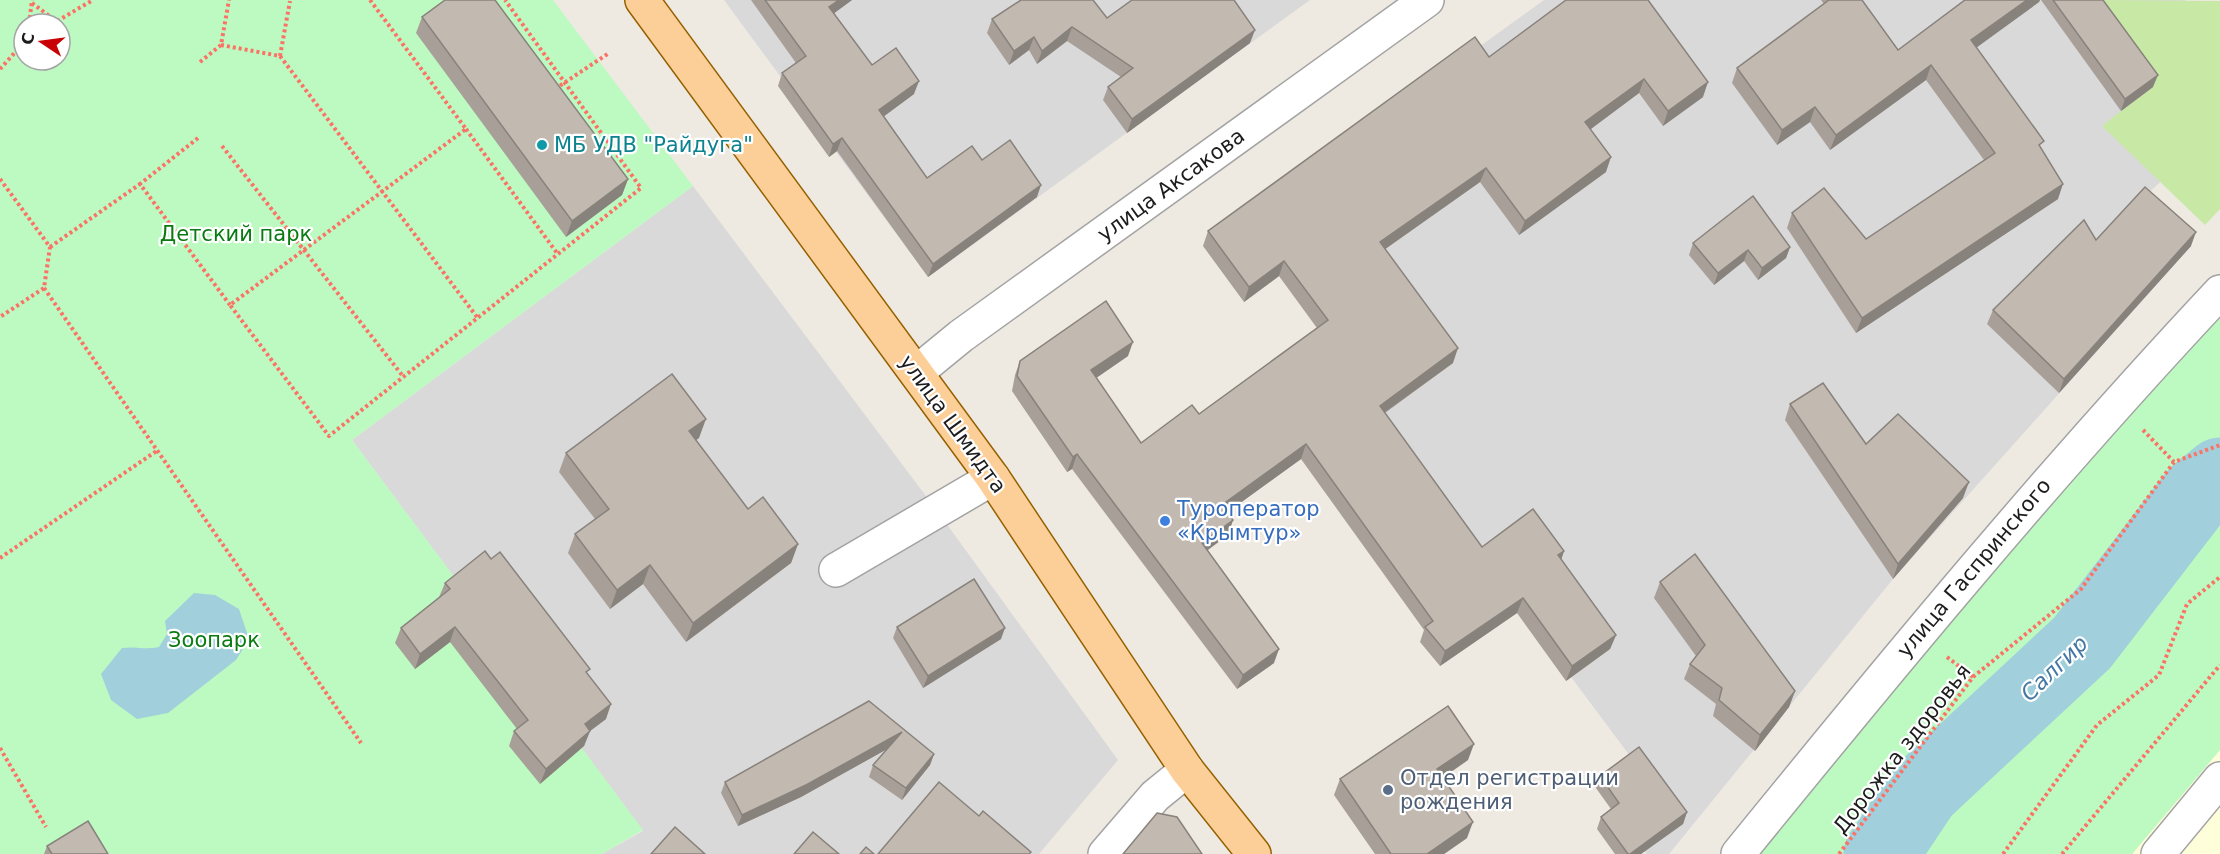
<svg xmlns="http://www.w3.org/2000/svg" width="2220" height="854" viewBox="0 0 2220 854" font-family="'DejaVu Sans',sans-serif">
<rect width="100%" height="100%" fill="#eeeae2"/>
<!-- residential -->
<g fill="#dad9d9">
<path d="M724,0H1310L928,277Z"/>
<path d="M1544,0H2185L2220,126L2140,201L2191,246L1893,579L1669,854H1647L1596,788L1633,760L1521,610L1239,220Z"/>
<path d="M693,186L938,512L1118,760L1039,854H602L643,831L352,440Z"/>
</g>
<!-- education -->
<path fill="#fffeda" d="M2220,750V854H2132Z"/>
<!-- grass -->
<path fill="#c8e9a6" d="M2092,0L2220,1V209L2205,225L2102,126L2121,111Z"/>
<!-- park -->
<g fill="#bdfac1" fill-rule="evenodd">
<path d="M0,0H553L693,186L352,440L643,830L602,854H0ZM24,24H60V60H24Z"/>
<path d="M2220,316V750L2132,854H1759L2109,425Z"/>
</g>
<!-- water -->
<path fill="#a1d0dc" d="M194,593L215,595L239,609L249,639L236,660L168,713L137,719L111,700L101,674L122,648C135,646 146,650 159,647L167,634L165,621Z"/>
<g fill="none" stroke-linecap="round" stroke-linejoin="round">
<!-- river -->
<path stroke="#a1d0dc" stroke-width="75" d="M1881,854L1923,791L2082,643L2196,495L2220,475"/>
<!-- minor casing -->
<g stroke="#a3a3a3" stroke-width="36">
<g id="minor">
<path d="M917,372L961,336L1427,0"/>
<path d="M836,570L993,478"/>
<path d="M1105,854L1155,796L1187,770"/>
<path d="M1738,854C1894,662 2051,472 2220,292"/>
<path d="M2158,854L2220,779"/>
</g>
</g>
<!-- major casing -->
<g stroke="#956100" stroke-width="36">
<path id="major" d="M642,0L993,478L1187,770L1254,854"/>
</g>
<!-- path -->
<g stroke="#fb7266" stroke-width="4" stroke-dasharray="3 3" stroke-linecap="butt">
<path d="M370,0L466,129L230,305L329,436L641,188L505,0"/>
<path d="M32,3L56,21"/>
<path d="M29,24L32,0"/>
<path d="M52,24L93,0"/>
<path d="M221,45L280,56L290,1"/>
<path d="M280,56L477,317"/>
<path d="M200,62L221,45L229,0"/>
<path d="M0,69L20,47L24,37"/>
<path d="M555,89L609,53"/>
<path d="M466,129L557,253"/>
<path d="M198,138L140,184L230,305"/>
<path d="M222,146L402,375"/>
<path d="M0,179L50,247L44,288L0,317"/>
<path d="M50,247L140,184"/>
<path d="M44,288L361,743"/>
<path d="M2143,430L2174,462"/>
<path d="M0,558L158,450"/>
<path d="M1947,657L1973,677"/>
<path d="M0,748L46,827"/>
<path d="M1839,854L1973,677L2081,589L2174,462L2220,445"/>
<path d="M2003,854L2097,725L2159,675L2187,604L2220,577"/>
<path d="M2062,854L2220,665"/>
</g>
<!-- minor -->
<use href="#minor" stroke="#fff" stroke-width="33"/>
<!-- major -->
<use href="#major" stroke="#fdcf98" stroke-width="33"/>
</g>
<!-- wall -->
<g fill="#a79f98">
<path d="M751,0H852L834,13L872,65L914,94L884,116L927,178L982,160L1037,197L928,277L837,151L829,157L778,86L782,73L796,63Z"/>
<path d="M1566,0L1703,97L1663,126L1639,93L1591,129L1606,172L1519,235L1480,182L1385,249L1453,363L1385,413L1482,547L1564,551L1561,560L1616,635L1610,649L1566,681L1517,613L1440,666L1420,642L1424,630L1301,459L1227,512L1233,520L1228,535L1207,550L1274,663L1237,689L1072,469L1067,472L1012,391L1015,375L1020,361L1128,356L1096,378L1141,443L1199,414L1317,328L1279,276L1244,302L1203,246L1208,231L1489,57Z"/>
<path d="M1821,0H1862L1898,50L1964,0H2040L2039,2L1976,48L2041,148L2058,199L1856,333L1787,228L1792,213L1866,239L1984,160L1926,80L1830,150L1810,122L1777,145L1732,83L1737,68L1824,4Z"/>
<path d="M2041,0H2103L2153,87L2121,111Z"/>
<path d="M422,17L628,179L622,195L566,237L416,33Z"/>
<path d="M1107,18L1250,43L1127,133L1103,100L1108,87L1121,77L1067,41L1037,64L1029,50L1009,65L987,33L992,19Z"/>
<path d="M2096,240L2191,246L2059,393L1987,324L1993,310Z"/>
<path d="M1693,243L1790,247L1786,258L1758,280L1744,261L1714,285L1689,255Z"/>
<path d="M1790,404L1866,444L1963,498L1893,579L1785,420Z"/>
<path d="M699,438L696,440L748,509L798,544L791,563L686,642L643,584L610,609L568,553L575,534L595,519L559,472L566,453Z"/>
<path d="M1660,582L1795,691L1789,707L1755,751L1713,716L1716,704L1684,679L1690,664L1696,656L1654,598Z"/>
<path d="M445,583L588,675L606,719L590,731L584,746L540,784L509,746L514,731L517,729L450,642L415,669L395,643L401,628L439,597Z"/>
<path d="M897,627L1001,639L923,688L893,638Z"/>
<path d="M869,701L934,754L930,765L902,800L869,777L873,765L887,749L801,797L738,826L721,793L725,782Z"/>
<path d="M1468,760L1443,778L1467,838L1444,854H1375L1334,795L1340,779Z"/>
<path d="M1600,776L1687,812L1683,824L1641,854H1615L1597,829L1601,817L1611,809L1596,788Z"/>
<path d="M47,846L108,854H44Z"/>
</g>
<!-- shaded-wall -->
<g fill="#88827c">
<path d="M839,0H852L825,20L829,7Z"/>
<path d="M2027,0H2040L2039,2L1966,55L1971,40Z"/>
<path d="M1072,27L1067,41L1037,64L1042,51Z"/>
<path d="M1255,30L1250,43L1127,133L1132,119Z"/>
<path d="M1034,37L1029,50L1009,65L1014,51Z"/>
<path d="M1931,65L1926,80L1830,150L1836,135Z"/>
<path d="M2158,75L2153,87L2121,111L2125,99Z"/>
<path d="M1644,79L1639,93L1580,137L1585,122Z"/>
<path d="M919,81L914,94L875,123L879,110Z"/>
<path d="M1708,82L1703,97L1663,126L1668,111Z"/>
<path d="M1815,107L1810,122L1777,145L1782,130Z"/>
<path d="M842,138L837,151L829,157L833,144Z"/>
<path d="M1611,157L1606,172L1519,235L1525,221Z"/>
<path d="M1486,168L1480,182L1374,257L1380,242Z"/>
<path d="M628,179L622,195L566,237L572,221Z"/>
<path d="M2063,184L2058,199L1856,333L1862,318Z"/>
<path d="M1041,185L1037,197L928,277L933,264Z"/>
<path d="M2196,232L2191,246L2059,393L2064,379Z"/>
<path d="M1790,247L1786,258L1758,280L1762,268Z"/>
<path d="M1748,250L1744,261L1714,285L1718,273Z"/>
<path d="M1284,261L1279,276L1244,302L1249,287Z"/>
<path d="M1133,342L1128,356L1086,385L1091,370Z"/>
<path d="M1458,348L1453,363L1374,420L1380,406Z"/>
<path d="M706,419L699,438L682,450L689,431Z"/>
<path d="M1306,444L1301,459L1217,520L1222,505Z"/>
<path d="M1077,454L1072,469L1067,472L1073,457Z"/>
<path d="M1969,482L1963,498L1893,579L1898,564Z"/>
<path d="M1233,520L1228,535L1197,558L1202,543Z"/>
<path d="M798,544L791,563L686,642L693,623Z"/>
<path d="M1564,551L1559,566L1558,555Z"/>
<path d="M650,565L643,584L610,609L617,590Z"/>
<path d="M1523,598L1517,613L1440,666L1445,651Z"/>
<path d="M455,627L450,642L415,669L420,654Z"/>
<path d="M1005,628L1001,639L923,688L928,676Z"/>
<path d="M1616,635L1610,649L1566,681L1572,666Z"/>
<path d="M1279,649L1274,663L1237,689L1243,675Z"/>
<path d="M1795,691L1789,707L1755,751L1760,735Z"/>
<path d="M611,704L606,719L590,731L584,746L540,784L546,769L585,724Z"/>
<path d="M902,732L898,743L801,797L738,826L742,815Z"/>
<path d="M1474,744L1468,760L1431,785L1437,769Z"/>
<path d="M934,754L930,765L902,800L906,788Z"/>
<path d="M1687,812L1683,824L1641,854H1630Z"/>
<path d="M1473,822L1467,838L1444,854H1427Z"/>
</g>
<!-- building -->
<g fill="#c2b9b1" stroke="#88827c" stroke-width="1.5">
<path d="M445,0H495L628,179L572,221L422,17Z"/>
<path d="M765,0H839L829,7L872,65L896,48L919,81L879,110L927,178L972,146L982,160L1010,140L1041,185L933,264L842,138L833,144L782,73L806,56Z"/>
<path d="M1021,0H1093L1107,18L1132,0H1234L1255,30L1132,119L1108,87L1133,68L1072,27L1042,51L1034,37L1014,51L992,19Z"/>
<path d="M1566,0H1648L1708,82L1668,111L1644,79L1585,122L1611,157L1525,221L1486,168L1380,242L1458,348L1380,406L1482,547L1533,509L1564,551L1558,555L1616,635L1572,666L1523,598L1445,651L1425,627L1433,621L1306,444L1222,505L1233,520L1202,543L1279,649L1243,675L1077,454L1073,457L1017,376L1020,361L1106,301L1133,342L1091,370L1141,443L1192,405L1199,414L1328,320L1284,261L1249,287L1208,231L1475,37L1489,57Z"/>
<path d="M1829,0H1862L1898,50L1965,0H2027L1971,40L2044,141L2039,145L2063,184L1862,318L1792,213L1824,188L1866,239L1995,153L1931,65L1836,135L1815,107L1782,130L1737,68Z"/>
<path d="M2053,0H2103L2158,75L2125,99Z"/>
<path d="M2145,187L2196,232L2064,379L1993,310L2084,220L2096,240Z"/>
<path d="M1753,196L1790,247L1762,268L1748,250L1718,273L1693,243Z"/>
<path d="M672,374L706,419L689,431L748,509L763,497L798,544L693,623L650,565L617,590L575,534L609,509L566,453Z"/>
<path d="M1823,383L1866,444L1898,414L1969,482L1898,564L1790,404Z"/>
<path d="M485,551L491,559L500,552L590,669L586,672L611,704L585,724L590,731L546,769L514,731L528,720L455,627L420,654L401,628L450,589L445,583Z"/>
<path d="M1695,554L1795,691L1760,735L1719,700L1722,688L1690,664L1705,645L1660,582Z"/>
<path d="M974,579L1005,628L928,676L897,627Z"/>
<path d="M869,701L934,754L906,788L873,765L902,732L806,785L742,815L725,782Z"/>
<path d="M1448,706L1474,744L1437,769L1473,822L1427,854H1391L1340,779Z"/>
<path d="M1639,747L1687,812L1630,854H1628L1601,817L1619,803L1600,776Z"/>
<path d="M939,782L979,816L983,811L1031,852L1029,854H878Z"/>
<path d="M1157,813L1177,817L1202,854H1123Z"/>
<path d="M88,821L108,854H52L47,846Z"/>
<path d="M675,827L705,854H651Z"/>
<path d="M813,832L839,854H794Z"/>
<path d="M866,847L874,854H860Z"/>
</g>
<!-- markers -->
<circle fill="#0f9aa8" stroke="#fff" stroke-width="2" cx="542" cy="145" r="6"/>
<circle fill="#3f7fe0" stroke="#fff" stroke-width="2" cx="1165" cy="521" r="6"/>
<circle fill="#5c6f8a" stroke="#fff" stroke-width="2" cx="1388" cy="790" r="6"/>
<g text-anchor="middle" stroke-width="4.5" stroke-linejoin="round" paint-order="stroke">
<!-- culture labels -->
<g font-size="21" fill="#0d838f" stroke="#fff" text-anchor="start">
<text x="554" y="152">МБ УДВ "Райдуга"</text>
</g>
<!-- street labels -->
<g font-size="21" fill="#1c1c1c" stroke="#fff">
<text transform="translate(1171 185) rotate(-36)" y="7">улица Аксакова</text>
<text transform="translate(953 424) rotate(54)" y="7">улица Шмидта</text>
<text transform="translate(1974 568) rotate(-50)" y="7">улица Гаспринского</text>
<text transform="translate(1902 749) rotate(-52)" y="7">Дорожка здоровья</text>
</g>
<!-- park labels -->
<g font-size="21" fill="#0a7b11" stroke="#fff">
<text x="236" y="241">Детский парк</text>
<text x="214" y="647">Зоопарк</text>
</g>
<!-- shop labels -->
<g font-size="21" fill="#366cbe" stroke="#fff" text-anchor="start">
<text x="1177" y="516">Туроператор<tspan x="1177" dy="24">«Крымтур»</tspan></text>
</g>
<!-- service labels -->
<g font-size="21" fill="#4e5e75" stroke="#fff" text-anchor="start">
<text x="1400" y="785">Отдел регистрации<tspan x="1400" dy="24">рождения</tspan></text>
</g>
<!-- water labels -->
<g font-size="22" font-style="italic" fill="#4577a4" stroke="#fff">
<text transform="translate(2054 668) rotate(-44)" y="8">Салгир</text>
</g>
</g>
<!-- north arrow -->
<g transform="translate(42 42) rotate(283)"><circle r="28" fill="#ffffff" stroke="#a4a4a4" stroke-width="1.5"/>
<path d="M0-4.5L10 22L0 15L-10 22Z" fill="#c90004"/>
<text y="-9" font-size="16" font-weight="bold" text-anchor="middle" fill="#1c1c1c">С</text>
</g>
</svg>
